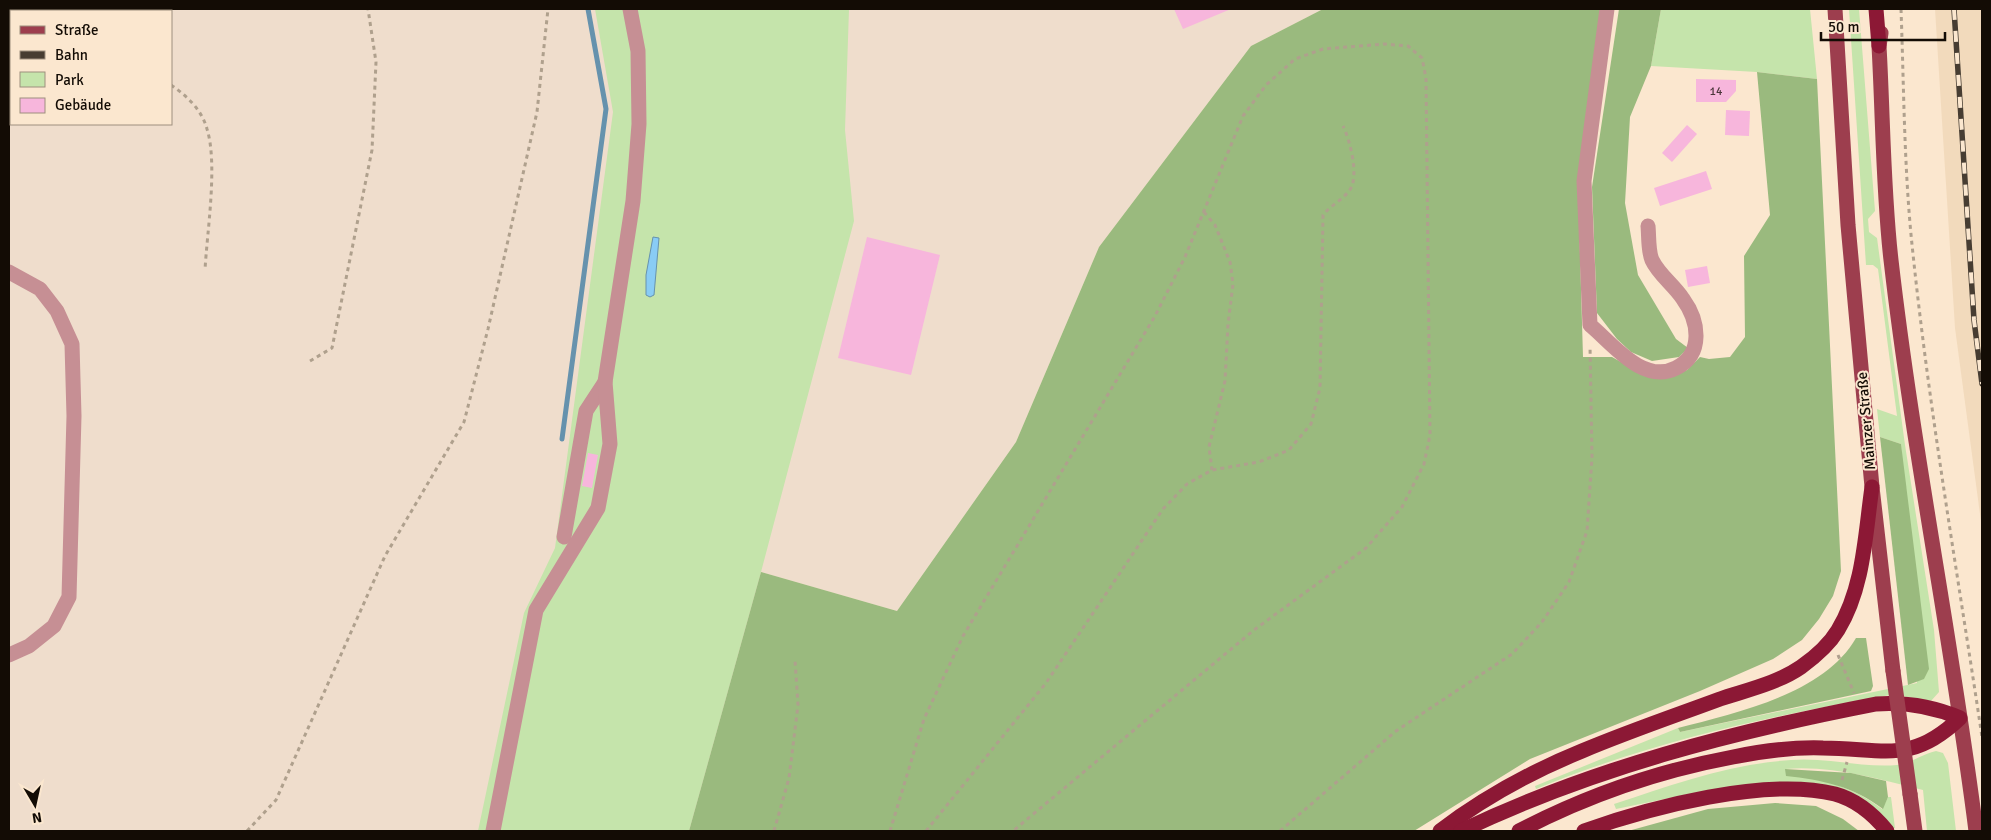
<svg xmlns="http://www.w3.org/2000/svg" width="1991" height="840" viewBox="0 0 1991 840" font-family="Signika,sans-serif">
<rect width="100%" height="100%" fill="#fbe7cf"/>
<!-- built -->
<path fill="#f2dabc" d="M1935,9H1982V529L1955,328Z"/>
<!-- industrial -->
<path fill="#efddcc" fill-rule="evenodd" d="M9,9H1323L1251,46L1099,247L1016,442L897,611L761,572L689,831H9ZM11,11H171V124H11Z"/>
<!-- green -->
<g fill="#c5e4ab">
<path d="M595,9H849L845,130L854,221L761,572L689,831H478L524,613L555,548L613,112Z"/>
<path d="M1661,9H1810L1817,79L1757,72L1651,66Z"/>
<path d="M1849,9H1859L1875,211L1868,219L1869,232L1877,238L1905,445L1934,630L1939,692L1931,701C1917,700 1904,695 1890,695C1769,716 1650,742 1536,789L1535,786L1678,728L1680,732L1917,683L1901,444L1880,437L1877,409L1897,416L1878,269L1873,265H1866Z"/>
<path d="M1936,751L1943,753L1948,763L1956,831H1927L1923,790C1878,779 1831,765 1785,769C1820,780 1853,786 1882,809L1888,797H1891L1895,828L1892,829L1856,799L1709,790L1616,809L1614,804C1672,785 1729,764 1791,760C1826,757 1862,768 1897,765C1912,763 1922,754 1936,751Z"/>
</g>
<!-- forest -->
<g fill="#9aba7e">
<path d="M1323,9H1602L1579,219L1583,357H1612L1637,371L1669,376L1687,370L1700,357L1709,359L1730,357L1745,337L1744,256L1770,215L1757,72L1817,79L1841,571L1833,596L1819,619L1802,640L1773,659L1700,691L1530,759L1414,831H689L761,572L897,611L1016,442L1099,247L1251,46Z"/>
<path d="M1619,9H1661L1651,66L1630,117L1625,203L1638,275L1676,339L1688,348L1679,357L1652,361L1631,352L1617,339L1597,313L1592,187Z"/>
<path d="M1880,437L1901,444L1929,669L1924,679L1908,685Z"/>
<path d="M1856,638H1866L1873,686L1871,691L1680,732L1678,728C1736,713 1824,694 1856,638Z"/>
<path d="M1785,769L1851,773L1886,781L1888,797L1883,809C1853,786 1822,780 1786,776Z"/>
<path d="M1775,803L1816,806L1843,819L1859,831H1628L1708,809Z"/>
</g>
<!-- water -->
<path fill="#89ccf5" stroke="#6692ad" d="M653,237L659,238L654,295L650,297L646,295V275Z"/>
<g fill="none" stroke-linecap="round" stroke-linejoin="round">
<!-- stream -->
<path stroke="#6692ad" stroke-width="5" d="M562,439L606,109L588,9"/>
</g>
<!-- building -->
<g fill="#f7b6dc">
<path d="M1174,9H1231L1183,29Z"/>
<path d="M1696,79L1736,80V91L1726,102H1696Z"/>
<path d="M1726,110L1750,111L1749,136L1725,135Z"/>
<path d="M1687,125L1697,134L1672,162L1662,153Z"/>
<path d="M1706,171L1712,189L1660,206L1654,188Z"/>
<path d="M867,237L940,255L911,375L838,358Z"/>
<path d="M1707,266L1710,283L1688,287L1685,270Z"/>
<path d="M588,453L598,455L592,488L582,486Z"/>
</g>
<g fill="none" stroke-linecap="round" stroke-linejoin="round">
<!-- path -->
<g stroke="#afa08d" stroke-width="3" stroke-dasharray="4 4" stroke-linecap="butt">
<path d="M1901,9C1904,90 1904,173 1913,254C1930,416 1958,576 1982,737"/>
<path d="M9,60L11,61"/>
<path d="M171,85C187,96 202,110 207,129C218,164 207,232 205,270"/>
<path d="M1204,212L1215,225L1230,262L1233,284L1228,324L1225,381L1209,447L1212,470"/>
<path d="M310,361L332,348L372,150L376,62L368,9"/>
<path d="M1838,655L1854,693"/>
<path d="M1842,780L1847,762"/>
<path d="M247,831L276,800L385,556L464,422L488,329L537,112L548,9"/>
<path d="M774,831L789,778L798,705L795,660"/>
<path d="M890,831L924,719L963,636L1155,316L1185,257L1243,116L1266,85L1295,59L1323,49L1384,44L1408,46L1422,58L1426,78L1430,435L1424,464L1402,507L1366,548L1254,630L1013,831"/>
<path d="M926,831L1046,683L1163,509L1187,484L1212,470L1259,462L1289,450L1311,424L1320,388L1323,215C1330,206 1342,200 1349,191C1360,178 1350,140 1343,126"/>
<path d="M1280,831L1396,731L1512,654L1542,622L1569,582L1587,531L1592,457L1590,346"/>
</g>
<!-- minor -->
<g stroke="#c68f94" stroke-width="15">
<path d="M1607,9L1584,181L1590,325C1612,343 1643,385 1676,368C1704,354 1699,321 1683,299C1674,285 1659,275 1652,260C1648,251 1649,236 1648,226"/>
<path d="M9,272L40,289L57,311L72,344L74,416L69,597L54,626L29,646L9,655"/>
<path d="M564,537L586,411L605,382"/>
<path d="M493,831L536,610L598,508L610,444L605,382L633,201L639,124L638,51L630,9"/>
</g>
<!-- major -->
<g stroke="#9d3e4e" stroke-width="15">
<path d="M1835,9L1848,225L1872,487L1893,671"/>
<path d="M1881,33L1879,46C1883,117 1883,190 1891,260C1913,452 1952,640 1976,831"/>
<path d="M1910,794L1915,831"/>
</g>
<!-- highway -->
<g stroke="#8c1835" stroke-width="15">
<path d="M1876,9L1879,46"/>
<path d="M1440,831C1482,799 1533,771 1582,751C1627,732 1674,716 1720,699C1747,690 1778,683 1801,667C1815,657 1829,645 1838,630C1864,587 1865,535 1872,487"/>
<path d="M1461,831C1593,768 1732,732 1876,704C1906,702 1932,706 1960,718C1911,765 1883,748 1823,748C1793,747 1762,751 1733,757C1658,771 1586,796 1519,831"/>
<path d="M1584,831C1651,807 1766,777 1835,794C1857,800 1874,815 1887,831"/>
</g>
<!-- rail casing -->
<g stroke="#473d32" stroke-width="5.5">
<path id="rail" d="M1954,9L1974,320L1982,384"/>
</g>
<!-- rail -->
<use href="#rail" stroke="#fbe7cf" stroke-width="4" stroke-dasharray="11" stroke-linecap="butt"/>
<!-- major-bridge -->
<path stroke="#9d3e4e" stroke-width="15" d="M1893,671L1910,794"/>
</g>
<g text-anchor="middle" stroke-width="4" stroke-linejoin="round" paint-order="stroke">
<!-- number labels -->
<g font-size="12" fill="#4c363b">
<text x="1716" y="95">14</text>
</g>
<!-- street labels -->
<g font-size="15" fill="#130c05" stroke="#fbe7cf">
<text transform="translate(1866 421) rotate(-95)" y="5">Mainzer Straße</text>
</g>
</g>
<!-- border -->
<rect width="1991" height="840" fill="none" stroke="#130c05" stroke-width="20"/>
<!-- legend -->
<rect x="10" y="10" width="162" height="115" fill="#fbe7cf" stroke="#9e8f7e"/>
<rect x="20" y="26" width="25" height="8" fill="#9d3e4e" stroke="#9e8f7e"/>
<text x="55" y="35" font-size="15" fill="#130c05">Straße</text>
<rect x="20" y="51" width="25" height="8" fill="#473d32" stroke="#9e8f7e"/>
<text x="55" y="60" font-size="15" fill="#130c05">Bahn</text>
<rect x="20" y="72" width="25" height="15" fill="#c5e4ab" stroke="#9e8f7e"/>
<text x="55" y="85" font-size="15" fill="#130c05">Park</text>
<rect x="20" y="98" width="25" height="15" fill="#f7b6dc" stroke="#9e8f7e"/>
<text x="55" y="110" font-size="15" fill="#130c05">Gebäude</text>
<!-- north arrow -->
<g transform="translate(35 805) rotate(171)" stroke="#fbe7cf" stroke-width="4" paint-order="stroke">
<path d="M0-4L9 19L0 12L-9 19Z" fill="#130c05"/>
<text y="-8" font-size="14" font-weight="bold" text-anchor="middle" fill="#130c05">N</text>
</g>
<!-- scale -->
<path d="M1821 32v8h124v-8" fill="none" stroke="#130c05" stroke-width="2.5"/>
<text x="1828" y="32" font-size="15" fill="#130c05" stroke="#fbe7cf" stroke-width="4" paint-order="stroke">50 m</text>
</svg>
